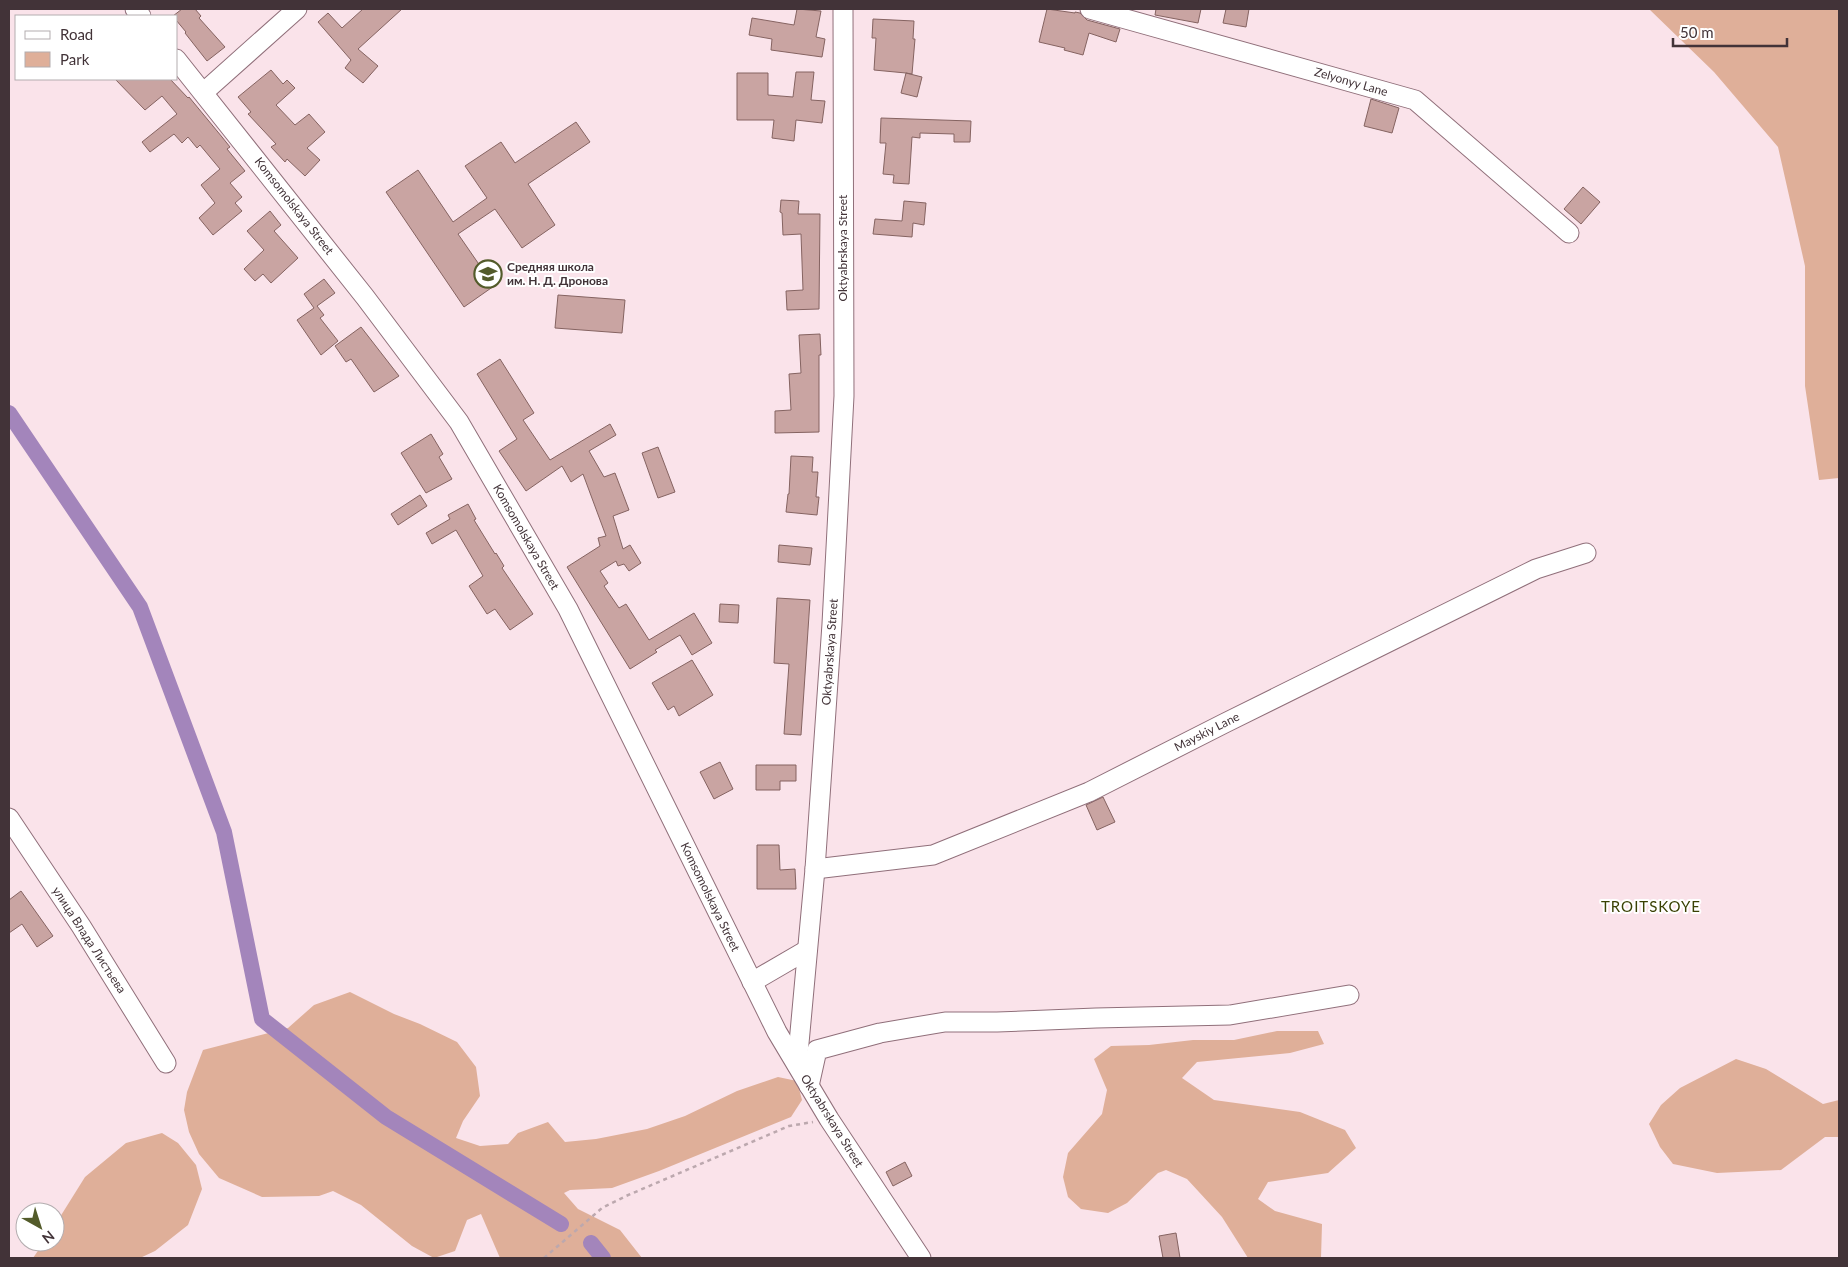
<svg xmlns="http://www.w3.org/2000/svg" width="1848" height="1267" viewBox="0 0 1848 1267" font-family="Lato,sans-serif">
<rect width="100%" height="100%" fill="#fae3ea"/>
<!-- green -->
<g fill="#dfaf99">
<path d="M1649,9H1839V478L1819,480L1805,386V266L1778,147L1714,72Z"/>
<path d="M350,992L394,1014L420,1024L457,1042L476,1067L480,1096L463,1121L456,1138L480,1146L508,1144L518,1133L548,1122L565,1142L596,1139L647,1129L685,1116L737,1091L778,1077L797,1081L802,1100L791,1117L659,1171L612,1188L570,1190L564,1193L578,1209L620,1230L642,1258H500L481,1214L467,1220L455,1251L434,1258L412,1246L361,1205L333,1191L319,1196L262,1197L219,1178L199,1154L189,1132L184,1110L187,1092L203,1050L288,1028L314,1005Z"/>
<path d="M1277,1031H1318L1324,1044L1290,1053L1197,1062L1182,1078L1214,1100L1300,1112L1345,1130L1356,1148L1328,1173L1268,1182L1258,1199L1275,1211L1322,1224L1321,1258H1248L1222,1217L1187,1179L1166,1170L1158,1173L1127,1203L1108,1213L1081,1209L1068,1197L1063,1177L1068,1153L1102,1114L1107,1090L1094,1059L1111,1046L1149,1045L1193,1040H1234Z"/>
<path d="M1736,1059L1766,1069L1823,1104L1839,1100V1137H1825L1781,1170L1717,1173L1673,1164L1660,1147L1649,1124L1661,1105L1680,1088Z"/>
<path d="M162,1133L178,1143L196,1165L202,1189L188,1225L155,1251L140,1258H33L44,1242H55V1225L85,1177L126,1143Z"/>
</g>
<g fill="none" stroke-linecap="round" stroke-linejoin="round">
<!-- canal -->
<g stroke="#a385bb" stroke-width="16">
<path d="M9,413L140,607L224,832L262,1019L386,1117L561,1224"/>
<path d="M591,1243L603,1258"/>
</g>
</g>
<!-- building -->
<g fill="#c9a4a2" stroke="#856361">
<path d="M182,9H195L201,16L199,18L225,47L207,61L185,33L186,32L176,20V16H173Z"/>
<path d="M363,9H402L358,49L378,66L363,83L345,68L351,60L318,22L328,13L342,28Z"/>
<path d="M797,9L821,11L816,37L825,39L822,57L771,50L772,39L749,35L752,18L794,25Z"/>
<path d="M1047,9L1075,13V12L1080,13L1087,20L1120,29L1116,42L1089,33L1083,55L1064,50L1065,48L1039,42Z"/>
<path d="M1156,9H1201L1198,23L1155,15Z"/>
<path d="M1226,9H1249L1246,27L1223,23Z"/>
<path d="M873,19L914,21L913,39H915L912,74L906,73L922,77L917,97L901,93L906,73L874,70L876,38H872Z"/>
<path d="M271,70L283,84L287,80L295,88L276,105L295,125L309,114L325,132L307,148L320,160L305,176L287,159L285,162L271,147L276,144L248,114L251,112L238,97Z"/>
<path d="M796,72H814L811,100L825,101L822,123L796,120L794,141L772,138L774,120H737V73H768V95L793,97Z"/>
<path d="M115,79H170L188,98L189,97L222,137L230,147L227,149L245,171L230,183L242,197L235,203L242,211L213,235L199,218L215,203L201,185L220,169L200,145L197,148L188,137L182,143L174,134L150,152L142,142L177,114L162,96L145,110Z"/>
<path d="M1371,99L1399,108L1392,133L1364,126Z"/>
<path d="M881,118L971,121L970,142H954V134L920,133V138L912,137L909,184L893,183L894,175L883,174L886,143H880Z"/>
<path d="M576,122L590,142L528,184L555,225L522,248L495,209L458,234L494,286L464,307L386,192L418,170L453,222L487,198L465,166L501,142L515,163Z"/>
<path d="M1583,187L1600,202L1581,224L1564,209Z"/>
<path d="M781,200L799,201L798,214H820L819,309L787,310L786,291L803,290L801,234L783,235L782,213L780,212Z"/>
<path d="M904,201L926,203L924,225L913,223L912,237L873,234L875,219L902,221Z"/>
<path d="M270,211L281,225L274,231L298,258L271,283L263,274L255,281L244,269L264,250L247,231Z"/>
<path d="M324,279L335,293L317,306L324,315L320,318L338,341L321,355L297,320L314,308L304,294Z"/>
<path d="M558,295L625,300L622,333L555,328Z"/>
<path d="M361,327L399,376L374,392L351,359L346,362L335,346Z"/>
<path d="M820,334L821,355H819V432L775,433V411L791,410L789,374L801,373L799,335Z"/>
<path d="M500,359L534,413L523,420L550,460L610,424L616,435L589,451L604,477L615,473L629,510L613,516L623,549L630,545L641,563L629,571L624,564L618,566L616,561L600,571L608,583L604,586L619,608L626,604L649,640L694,613L712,643L692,655L680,635L655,650L657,652L630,669L567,567L600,546L598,538L606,536L583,474L571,482L562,466L526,491L499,451L517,439L477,374Z"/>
<path d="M431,434L443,454L439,457L452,479L426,493L401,453Z"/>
<path d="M658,447L675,492L658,498L642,453Z"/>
<path d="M791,456L813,457L812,472H818L816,497H819L817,515L786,512L788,494H789Z"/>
<path d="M420,495L427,506L398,525L391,514Z"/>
<path d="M468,504L476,519L474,520L495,554L496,553L504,566L502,568L533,614L510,630L495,609L487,614L469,586L483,576L456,530L432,544L426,533L450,519L448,515Z"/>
<path d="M779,545L812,548L810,565L778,562Z"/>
<path d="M777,598L810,600L801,735L784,734L789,664L774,663Z"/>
<path d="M720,604L739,605L738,623L719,622Z"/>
<path d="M692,660L713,695L679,716L674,706L668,710L652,683Z"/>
<path d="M720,762L733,789L714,799L700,772Z"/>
<path d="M756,765H796V781H780V790H756Z"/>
<path d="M1103,797L1115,822L1097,830L1086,805Z"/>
<path d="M757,845H779L780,870L795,869L796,889H757Z"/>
<path d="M21,891L53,936L37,947L22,924L9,933V900Z"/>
<path d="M905,1162L912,1176L893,1186L886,1172Z"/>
<path d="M1176,1233L1180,1258H1163L1159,1236Z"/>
</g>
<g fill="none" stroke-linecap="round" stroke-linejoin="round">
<!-- minor casing -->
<g stroke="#906f7a" stroke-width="21">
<g id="minor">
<path d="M135,9L141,16"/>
<path d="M1090,9L1415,100L1569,233"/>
<path d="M176,59L365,297L459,422L568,609L777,1032L829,1119L921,1258"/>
<path d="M204,92L297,9"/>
<path d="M9,818L81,926L166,1063"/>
<path d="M815,869L933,855L1089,792L1225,723L1536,569L1586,553"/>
<path d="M752,982L807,950"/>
<path d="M797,1065L815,869L832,624L844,396L843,9"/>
<path d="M809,1086L817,1050L880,1033L945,1022H997L1096,1018L1230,1015L1349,995"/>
</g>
</g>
<!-- path -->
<path stroke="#bca8ae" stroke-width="2.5" stroke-dasharray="4 4" stroke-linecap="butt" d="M544,1258L602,1208L626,1196L789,1126L813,1122"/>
<!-- minor -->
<use href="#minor" stroke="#fff" stroke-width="19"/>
</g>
<!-- icons -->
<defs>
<g id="school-ring" transform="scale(1.4375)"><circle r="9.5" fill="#fff" stroke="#535b2a" stroke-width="1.5"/><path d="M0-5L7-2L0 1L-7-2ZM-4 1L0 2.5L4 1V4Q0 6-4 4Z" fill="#535b2a"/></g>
</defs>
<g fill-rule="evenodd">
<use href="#school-ring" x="488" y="274"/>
</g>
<g text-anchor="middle" stroke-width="4" stroke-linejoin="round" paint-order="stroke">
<!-- street labels -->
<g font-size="12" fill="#423338" stroke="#fff">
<text transform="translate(1351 82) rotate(16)" y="4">Zelyonyy Lane</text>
<text transform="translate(294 206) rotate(52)" y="4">Komsomolskaya Street</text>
<text transform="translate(843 248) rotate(-90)" y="4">Oktyabrskaya Street</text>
<text transform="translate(526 537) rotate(60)" y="4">Komsomolskaya Street</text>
<text transform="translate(830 652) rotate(-86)" y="4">Oktyabrskaya Street</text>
<text transform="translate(1207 732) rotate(-27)" y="4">Mayskiy Lane</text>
<text transform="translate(710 897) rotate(64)" y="4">Komsomolskaya Street</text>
<text transform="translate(89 940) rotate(57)" y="4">улица Влада Листьева</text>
<text transform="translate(832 1121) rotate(58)" y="4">Oktyabrskaya Street</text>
</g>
<!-- poi labels -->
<g font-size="12" font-weight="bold" fill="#423338" stroke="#fff" text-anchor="start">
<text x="507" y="271">Средняя школа<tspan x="507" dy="14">им. Н. Д. Дронова</tspan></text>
</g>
<!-- quarter labels -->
<g font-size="15" letter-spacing="1" fill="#3a4104" stroke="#fff">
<text x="1651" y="912">TROITSKOYE</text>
</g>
</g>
<!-- border -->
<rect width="1848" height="1267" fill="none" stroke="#423338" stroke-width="20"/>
<!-- legend -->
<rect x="15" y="15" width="162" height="65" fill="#ffffff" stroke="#b3adaf"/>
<rect x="25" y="31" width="25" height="8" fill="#ffffff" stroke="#b3adaf"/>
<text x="60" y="40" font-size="15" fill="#423338">Road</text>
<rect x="25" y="52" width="25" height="15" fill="#dfaf99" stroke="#b3adaf"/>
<text x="60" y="65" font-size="15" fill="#423338">Park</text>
<!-- north arrow -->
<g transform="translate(40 1227) rotate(141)"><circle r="24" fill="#ffffff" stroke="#b3adaf"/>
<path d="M0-4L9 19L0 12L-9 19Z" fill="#535b2a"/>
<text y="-8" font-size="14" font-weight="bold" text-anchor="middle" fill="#423338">N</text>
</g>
<!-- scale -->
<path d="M1673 38v8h114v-8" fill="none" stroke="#423338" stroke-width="2.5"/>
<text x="1680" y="38" font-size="15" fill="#423338" stroke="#ffffff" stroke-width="4" paint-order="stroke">50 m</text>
</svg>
